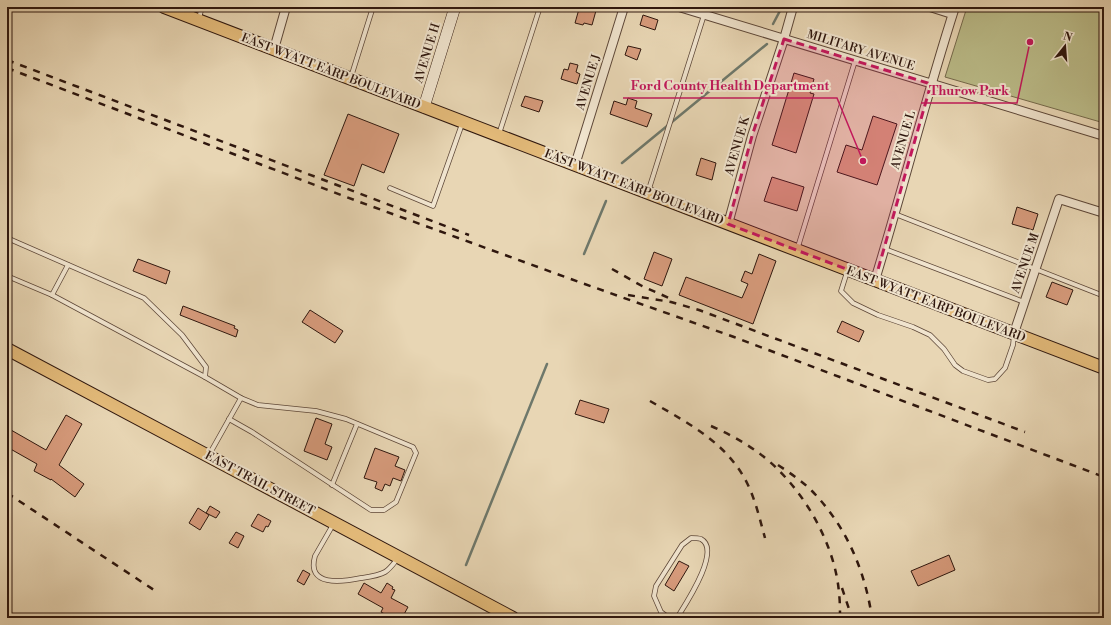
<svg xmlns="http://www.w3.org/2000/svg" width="1111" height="625" viewBox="0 0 1111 625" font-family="'Libre Bodoni',serif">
<rect width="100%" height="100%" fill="#e8d6b4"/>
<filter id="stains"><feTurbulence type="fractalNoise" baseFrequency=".005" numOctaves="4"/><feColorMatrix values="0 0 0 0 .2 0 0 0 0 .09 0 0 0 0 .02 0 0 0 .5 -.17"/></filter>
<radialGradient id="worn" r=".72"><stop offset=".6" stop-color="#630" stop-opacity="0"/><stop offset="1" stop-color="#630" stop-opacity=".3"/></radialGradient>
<!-- green -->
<path fill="#bbbc89" stroke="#756a4c" d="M967,7H1104V123L945,77Z"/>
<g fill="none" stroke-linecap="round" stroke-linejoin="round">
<!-- stream -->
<g stroke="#6e786b" stroke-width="2.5">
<path d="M773,24L782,7"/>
<path d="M622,163L767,44"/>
<path d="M584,254L606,201"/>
<path d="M466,565L547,364"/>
</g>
</g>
<!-- building -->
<g fill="#d79b7c" stroke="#2f170e">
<path d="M586,7H597L592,25L584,23L583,25L575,23L579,9L584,11Z"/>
<path d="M643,15L658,20L655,30L640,25Z"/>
<path d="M628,46L641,49L637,60L625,55Z"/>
<path d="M570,63L578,65L576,72L580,74L577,84L561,79L564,69L568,70Z"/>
<path d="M794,73L814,79L810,93L814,94L796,153L772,145Z"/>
<path d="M525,96L543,101L539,112L521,106Z"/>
<path d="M628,98L637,101L635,108L652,114L647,127L610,114L614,101L626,105Z"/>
<path d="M348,114L399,134L384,173L362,164L354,186L324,175Z"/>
<path d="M873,116L897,124L877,185L837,172L846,145L862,150Z"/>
<path d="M701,158L716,163L712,180L696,175Z"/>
<path d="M772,177L804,187L797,211L764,201Z"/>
<path d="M1017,207L1038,214L1033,230L1012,224Z"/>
<path d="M654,252L672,259L662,286L644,279Z"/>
<path d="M759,254L776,261L753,324L679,295L686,277L742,298L748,284L741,281L745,271L752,274Z"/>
<path d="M138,259L170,271L166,284L133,271Z"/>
<path d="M1052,282L1073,290L1067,305L1046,297Z"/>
<path d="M183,306L235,326L234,328L238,330L236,337L180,315Z"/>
<path d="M310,310L343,331L335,343L302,322Z"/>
<path d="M842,321L864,331L859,342L837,332Z"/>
<path d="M580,400L609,409L604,423L575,414Z"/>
<path d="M66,415L82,424L59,465L84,484L75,497L51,479V480L34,471L37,464L7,447V437L11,430L46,450Z"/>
<path d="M316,418L332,424L325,444L332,447L327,460L304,451Z"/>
<path d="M375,448L399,457L395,466L405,470L401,481L393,478L390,486L385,484L382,491L375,488L377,482L364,478Z"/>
<path d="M210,506L220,512L216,518L206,513Z"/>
<path d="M198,508L209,515L200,530L189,523Z"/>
<path d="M258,514L271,521L268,527L266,526L263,532L251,526Z"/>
<path d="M236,532L244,536L238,548L229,543Z"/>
<path d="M949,555L955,570L918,586L911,571Z"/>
<path d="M679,561L689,566L674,591L665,585Z"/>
<path d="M303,570L310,574L304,585L297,581Z"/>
<path d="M364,583L381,593L387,583L393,587L392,589L395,590L391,598L408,607L402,618H392L381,612L383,608L358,594Z"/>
</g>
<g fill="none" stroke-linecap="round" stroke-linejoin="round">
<!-- lane casing -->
<g stroke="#5d4738" stroke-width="5.5">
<g id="lane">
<path d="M199,18L202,7"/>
<path d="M351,77L373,7"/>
<path d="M499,134L540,7"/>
<path d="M390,188L433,206L462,124"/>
<path d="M648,192L704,15"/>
<path d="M895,214L1104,296"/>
<path d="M7,238L144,298L182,335L206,367L205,377L241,398L258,405L316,411L346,419L413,447L416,453L396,502L384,510H371L252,432L229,419"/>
<path d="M885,249L1024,302"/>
<path d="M797,250L855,61"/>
<path d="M847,272L841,291L853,303L878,315L913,327L930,335L944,349L955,365L963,371L988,380L995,379L1005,368L1013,345L1014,335"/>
<path d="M7,276L52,295L205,377"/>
<path d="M52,295L68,265"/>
<path d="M209,455L241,398"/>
<path d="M332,485L357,424"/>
<path d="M334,523L315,556C306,587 342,582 361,578C368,577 378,576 385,572C390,569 394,563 398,558"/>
<path d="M669,618L661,612L654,596L656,586L682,545L691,538C694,538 698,538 701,539C722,550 685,605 677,618"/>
</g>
</g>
<!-- street casing -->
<g stroke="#5d4738" stroke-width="10">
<g id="street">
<path d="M679,7L1104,136"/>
<path d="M930,7L952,14"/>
<path d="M274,49L286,7"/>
<path d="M575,165L624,7"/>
<path d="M728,224L752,136L784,39L793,7"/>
<path d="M875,280C903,189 926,97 955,7"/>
<path d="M1014,333L1059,199L1104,213"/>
</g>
</g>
<!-- secondary casing -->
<g stroke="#2f170e" stroke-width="12">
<path id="secondary" d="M424,107L455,7"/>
</g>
<!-- primary casing -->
<g stroke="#2f170e" stroke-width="14">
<g id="primary">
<path d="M164,7L1104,368"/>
<path d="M7,349L513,618"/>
</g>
</g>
<!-- lane -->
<use href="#lane" stroke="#f0e4ce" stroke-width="4"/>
<!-- street -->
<use href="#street" stroke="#f0e4ce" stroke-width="8"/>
<!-- secondary -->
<use href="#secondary" stroke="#f0e4ce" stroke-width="11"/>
<!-- primary -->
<use href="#primary" stroke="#e4bb7a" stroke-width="12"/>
<!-- rail -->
<g stroke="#2f170e" stroke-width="2.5" stroke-dasharray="7 7" stroke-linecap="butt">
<path d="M7,60L469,235"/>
<path d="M7,68L357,201L579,282L734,337L1104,477"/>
<path d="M612,269L642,286L669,298"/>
<path d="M628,295L671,302L699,310L1025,432"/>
<path d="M650,401C688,423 728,443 748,485C756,502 760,520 765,538"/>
<path d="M711,426C727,433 742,441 756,451C799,481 835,541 839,593C840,601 840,610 840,618"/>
<path d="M778,465C790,473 802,481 812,491C846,526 865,570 872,618"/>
<path d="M7,493L157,592"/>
<path d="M842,588L852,618"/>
</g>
</g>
<!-- marked area -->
<path fill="#c2185b" fill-opacity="0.2" stroke="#c2185b" stroke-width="3" stroke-dasharray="8 5" stroke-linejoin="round" d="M784,39L931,84L875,280L728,224L752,136Z"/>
<g text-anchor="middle" stroke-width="4" stroke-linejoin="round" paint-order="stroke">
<!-- street labels -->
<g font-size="12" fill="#2f170e" stroke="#f0e4ce">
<text transform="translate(861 50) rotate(17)" y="4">MILITARY AVENUE</text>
<text transform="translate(427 53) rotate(-73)" y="4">AVENUE H</text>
<text transform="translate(331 71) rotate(21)" y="4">EAST WYATT EARP BOULEVARD</text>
<text transform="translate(588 82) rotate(-73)" y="4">AVENUE J</text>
<text transform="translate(903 140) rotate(-74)" y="4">AVENUE L</text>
<text transform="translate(737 146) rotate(-74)" y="4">AVENUE K</text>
<text transform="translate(634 187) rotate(21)" y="4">EAST WYATT EARP BOULEVARD</text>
<text transform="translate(1025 263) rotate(-71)" y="4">AVENUE M</text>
<text transform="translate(936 304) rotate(21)" y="4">EAST WYATT EARP BOULEVARD</text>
<text transform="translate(260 483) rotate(28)" y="4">EAST TRAIL STREET</text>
</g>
</g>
<!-- callouts -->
<path fill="none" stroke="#c2185b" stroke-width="1.5" d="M863 161L837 98H623M1030 42L1017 103H921"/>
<g fill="#c2185b" stroke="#f0e4ce" stroke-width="1.5">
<circle cx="863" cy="161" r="4"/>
<circle cx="1030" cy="42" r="4"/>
</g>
<g font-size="13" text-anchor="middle" font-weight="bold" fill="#c2185b" stroke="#f0e4ce" stroke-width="4" stroke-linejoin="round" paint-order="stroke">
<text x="730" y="90">Ford County Health Department</text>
<text x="969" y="95">Thurow Park</text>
</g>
<!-- margin -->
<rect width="1111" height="625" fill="none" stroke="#e8d6b4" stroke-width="24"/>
<rect x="8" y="8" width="1095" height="609" fill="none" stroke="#2f170e" stroke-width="2"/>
<rect x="12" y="12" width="1087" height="601" fill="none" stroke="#2f170e"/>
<!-- north arrow -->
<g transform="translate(1065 46) rotate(17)" stroke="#f0e4ce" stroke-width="3" paint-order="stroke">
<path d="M0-3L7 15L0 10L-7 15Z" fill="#2f170e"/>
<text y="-6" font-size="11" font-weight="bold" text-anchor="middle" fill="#2f170e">N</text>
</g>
<rect width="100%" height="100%" filter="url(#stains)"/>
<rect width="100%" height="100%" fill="url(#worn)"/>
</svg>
